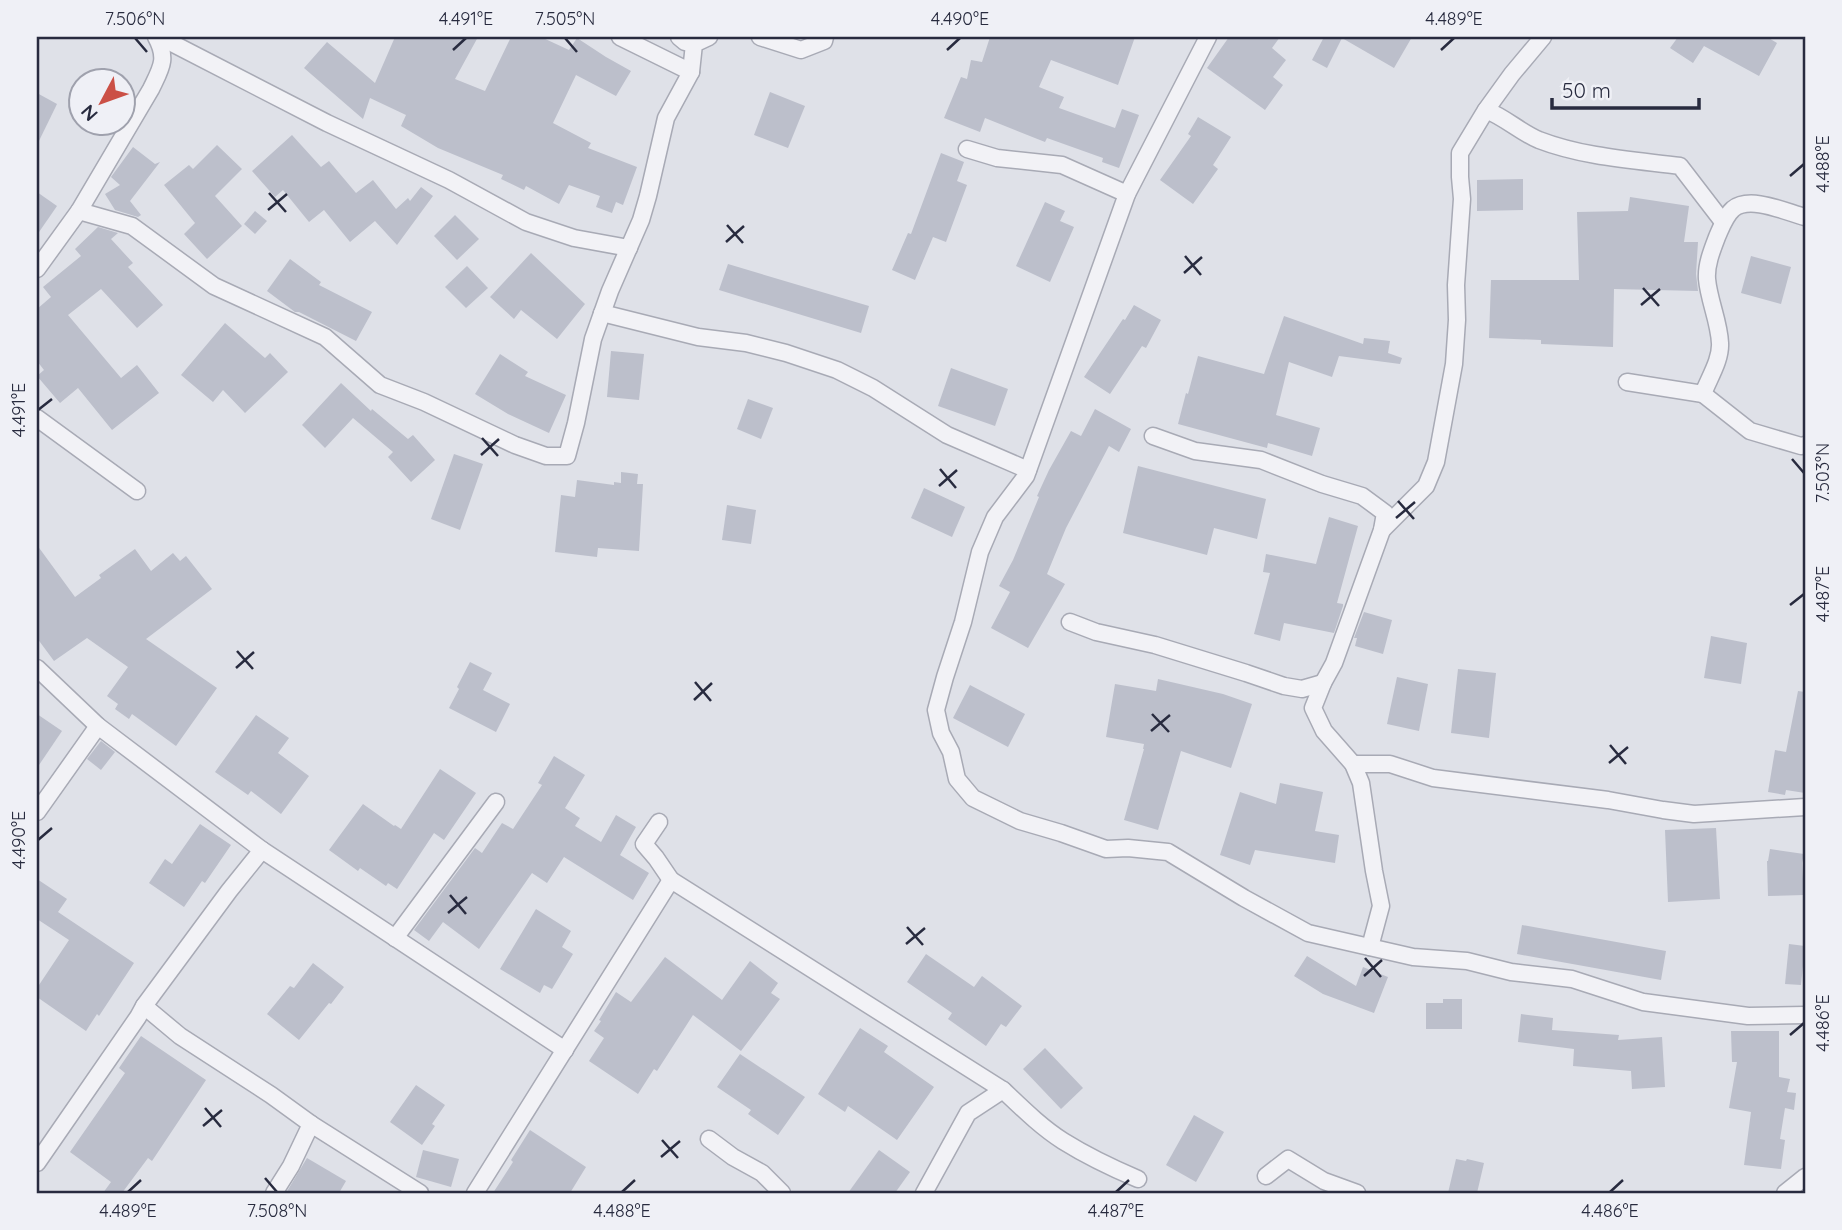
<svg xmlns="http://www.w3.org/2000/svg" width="1842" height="1230" viewBox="0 0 1842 1230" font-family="Quicksand,sans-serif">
<rect width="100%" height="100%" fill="#dfe1e8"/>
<!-- building -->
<g fill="#bcbfcb">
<path d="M395,37H478L455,79L485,91L511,37H541L569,50L577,38L606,57L631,71L616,96L576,75L553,123L591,143L588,148L637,167L623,205L616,202L612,213L596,207L600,196L569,185L559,204L526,186L524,190L501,179L503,175L438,148L401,126L406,115L370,98L363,119L304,68L327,42L375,83Z"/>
<path d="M990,37H1135L1118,85L1051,60L1039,87L1064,97L1059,108L1115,128L1122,109L1139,115L1119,168L1102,162L1103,158L1047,138L1045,142L985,118L980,132L944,118L961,77L967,79L971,60L982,62Z"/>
<path d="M1229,37H1280L1272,48L1286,60L1273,77L1283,85L1265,110L1207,68Z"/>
<path d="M1324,37H1412L1394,68L1342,38L1327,68L1312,60Z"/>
<path d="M1678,37H1767L1777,43L1759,76L1704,46L1693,63L1670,48Z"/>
<path d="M770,92L805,106L788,148L754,135Z"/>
<path d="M37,93L57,104L37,145Z"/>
<path d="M1198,117L1231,137L1213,165L1218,169L1193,204L1160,180L1191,136L1188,134Z"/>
<path d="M292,135L321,167L329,161L356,193L373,180L396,209L408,198L410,201L421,187L433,196L397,245L375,221L350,242L324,210L309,222L283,190L275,197L252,171Z"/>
<path d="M217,145L242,169L215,196L242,226L207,259L184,234L195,223L164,185L189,165L193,169Z"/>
<path d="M133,147L155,164L160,162L130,201L141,215L138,217L115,210L105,194L120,185L111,177Z"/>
<path d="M941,153L964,162L957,181L967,185L946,242L933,237L915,280L892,270L908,233L911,234Z"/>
<path d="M1523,179V210L1477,211V180Z"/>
<path d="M37,192L57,206L37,235Z"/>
<path d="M1630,197L1689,206L1684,242H1698L1696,274L1698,291L1614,289L1613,347L1541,344V340L1489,338L1491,280H1579L1577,212L1628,211Z"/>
<path d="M1045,202L1065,211L1060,221L1074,227L1050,282L1016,266Z"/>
<path d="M255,211L267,221L255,234L244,224Z"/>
<path d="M455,215L479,239L457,260L434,236Z"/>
<path d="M98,227L118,233L111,239L133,263L128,267L163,305L137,328L101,289L68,315L121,378L137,365L159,393L112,430L78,388L60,403L37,376L44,370L37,361V309L51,297L43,287L81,256L75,249Z"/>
<path d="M531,253L585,304L557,339L521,310L514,319L490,297Z"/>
<path d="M1751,256L1791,267L1781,304L1741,293Z"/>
<path d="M290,259L321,282L319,285L372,312L356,341L299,312H295L267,291Z"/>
<path d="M728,264L869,306L861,333L719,290Z"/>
<path d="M467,266L488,288L466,308L445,287Z"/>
<path d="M1134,305L1161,320L1146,348L1142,346L1110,394L1084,377L1123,319L1125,320Z"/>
<path d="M1284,316L1363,344L1364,338L1390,341L1388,353L1402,358L1400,364L1339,356L1332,377L1289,362L1276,415L1320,428L1312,456L1268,443L1267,448L1178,424L1186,393L1188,394L1198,356L1264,374Z"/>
<path d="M225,323L265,358L270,353L288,372L245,413L223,390L213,402L181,375Z"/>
<path d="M611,351L644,354L639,400L607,397Z"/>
<path d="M500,354L528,372L525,376L566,395L549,433L508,414L475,394Z"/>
<path d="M951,368L1008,389L995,426L938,406Z"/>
<path d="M341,383L371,411L372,409L408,439L413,435L435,460L411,482L388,457L393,452L353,418L325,448L302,425Z"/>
<path d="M748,399L773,408L761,439L737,429Z"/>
<path d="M1095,409L1131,429L1119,452L1109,446L1066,528L1047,574L1065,584L1028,648L991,628L1010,592L999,586L1013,560L1039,497L1037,496L1049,470L1071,431L1081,436Z"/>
<path d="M454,454L483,464L460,530L431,519Z"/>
<path d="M1138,466L1266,499L1257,539L1214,528L1207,555L1123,533Z"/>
<path d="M621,472L638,474L637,484H643L639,551L598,548L597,557L555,552L561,495L575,497L577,480L614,485V482L621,483Z"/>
<path d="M924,488L965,507L952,537L911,518Z"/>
<path d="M727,505L756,510L751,544L722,540Z"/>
<path d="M1329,517L1358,526L1337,603L1343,604V606L1334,633L1284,623L1280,641L1254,634L1270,573L1263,572L1266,554L1316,564Z"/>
<path d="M37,545L75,597L101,578L99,575L135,549L151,571L173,553L180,561L186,556L212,589L146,639L217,688L176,746L132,714L129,719L115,709L118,704L107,696L128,667L87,638L54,661L37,638Z"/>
<path d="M1364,612L1392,620L1383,654L1355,646L1357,638H1354Z"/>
<path d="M1711,636L1747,643L1741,684L1704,678Z"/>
<path d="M470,662L492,673L483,690L510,704L496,732L449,708L459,689L457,687Z"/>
<path d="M1458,669L1496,673L1489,738L1451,733Z"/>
<path d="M1397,677L1428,684L1419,731L1387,724Z"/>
<path d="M1158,679L1223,694L1252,704L1231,768L1181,751L1158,830L1124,820L1144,749H1143L1144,744L1106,737L1115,684L1156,691Z"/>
<path d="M970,685L1025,714L1008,747L953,718Z"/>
<path d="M1798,691L1805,692V793L1786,790L1785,795L1768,792L1775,750L1786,752Z"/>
<path d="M37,714L62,731L37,768Z"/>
<path d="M256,715L289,738L278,753L309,776L281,814L251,791L248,795L215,772Z"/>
<path d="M101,741L115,752L101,770L87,759Z"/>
<path d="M554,756L585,775L565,808L580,818L575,826L601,842L616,815L636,827L620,855L649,873L633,900L564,857L547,883L532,873L479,949L443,922L429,941L414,930L475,848L482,853L502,823L513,829L542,785L538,783Z"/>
<path d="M440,769L476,793L444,840L434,833L397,889L388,883L386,886L360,868L358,871L329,850L363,804L394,826L395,825L401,829Z"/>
<path d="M1280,783L1323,792L1315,831L1339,835L1335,863L1255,850L1250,865L1220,855L1240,792L1276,804Z"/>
<path d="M200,824L231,845L205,883L202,881L184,907L149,883L165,859L172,864Z"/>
<path d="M1716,828L1720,899L1668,902L1665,830Z"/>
<path d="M1770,849L1804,854L1802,863L1804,895L1768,896L1767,861H1768Z"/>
<path d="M37,879L67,899L58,912L134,963L99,1016L97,1014L86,1031L37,997V988L69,940L37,919Z"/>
<path d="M536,909L571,931L562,947L573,954L552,989L544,985L540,993L500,969Z"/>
<path d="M1522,925L1666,951L1661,980L1517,954Z"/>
<path d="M1789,944L1805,946L1801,985L1785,984Z"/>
<path d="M926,954L974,987L982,976L1022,1006L1006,1027L1001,1024L986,1046L948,1019L952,1013L907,982Z"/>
<path d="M1307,956L1356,986L1363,967L1388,977L1374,1013L1323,994L1294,976Z"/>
<path d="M665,957L722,1000L750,961L778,983L771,993L780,999L741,1051L693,1015L657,1071L654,1069L638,1094L589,1061L604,1038L594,1031L601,1021L599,1020L616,992L631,1002Z"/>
<path d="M313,963L344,987L331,1004L329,1003L299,1040L267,1014L290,986L294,988Z"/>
<path d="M1443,999H1462V1029H1426V1003H1443Z"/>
<path d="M1521,1014L1553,1018L1552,1030L1619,1035L1618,1040L1662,1037L1665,1087L1632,1089L1631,1071L1573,1066L1574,1049L1518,1042Z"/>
<path d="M860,1028L888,1046L884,1052L934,1087L897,1140L848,1106L845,1112L818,1094Z"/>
<path d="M1731,1031H1779V1077L1790,1079L1787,1092L1796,1093L1794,1110L1785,1108L1780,1139L1785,1140L1781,1169L1744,1165L1751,1112L1729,1108L1737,1062H1732Z"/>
<path d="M141,1036L206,1080L152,1161L148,1158L122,1193H103L111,1182L70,1152L125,1073L119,1068Z"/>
<path d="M1045,1048L1083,1088L1061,1109L1023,1069Z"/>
<path d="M740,1054L805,1097L778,1135L748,1114L751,1110L717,1087Z"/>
<path d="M416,1085L445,1105L432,1124L435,1126L422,1145L390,1122Z"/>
<path d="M1194,1115L1224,1132L1196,1182L1166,1165Z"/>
<path d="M530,1130L586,1167L570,1193H493L513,1162L511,1160Z"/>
<path d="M423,1150L459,1159L451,1187L416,1177Z"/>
<path d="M879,1150L910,1172L895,1193H848Z"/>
<path d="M307,1158L346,1181L339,1193H286Z"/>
<path d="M1456,1159L1466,1161L1467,1159L1484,1163L1477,1193H1448Z"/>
</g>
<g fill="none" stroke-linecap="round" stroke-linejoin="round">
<!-- minor casing -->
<g stroke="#a8aab5" stroke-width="19">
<g id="minor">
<path d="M160,37L327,123L449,180L526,222L574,238L629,248"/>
<path d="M620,37L691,72"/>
<path d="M679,37L685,42L694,44"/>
<path d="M760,37L801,50L824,41L825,37"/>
<path d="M1208,37L1127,194L1026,476L995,517L980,552L963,622L945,677L936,710L941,733L951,752L957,779L973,798L1020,821L1061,833L1106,849L1128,848L1168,852L1244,898L1308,933L1413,957L1467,961L1511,972L1572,979L1643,1002L1748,1016L1805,1015"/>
<path d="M1486,110C1506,118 1520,132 1539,140C1583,157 1633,160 1680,166L1723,222"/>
<path d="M967,149L997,158L1062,165L1127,194"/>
<path d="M79,211L132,226L214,286L325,337L380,385L424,402L515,445L546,456H567L576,423L593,339L610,291L641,220L648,196L666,118L691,72L694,44L709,37"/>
<path d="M37,269L79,211L151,89C161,68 168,59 156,37"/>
<path d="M602,313L698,337L746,343L786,353L837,370L873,388L947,435L1028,470"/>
<path d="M1627,382L1703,394C1709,378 1721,360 1720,343C1719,321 1709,301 1707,279C1706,265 1712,250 1717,237C1721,228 1725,216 1733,209C1750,195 1786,212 1805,217"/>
<path d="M1703,394L1750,431L1801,446L1805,445"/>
<path d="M37,418L137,491"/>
<path d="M1153,436L1195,451L1261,460L1322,484L1362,496L1385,513L1382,530L1334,663L1323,683L1313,708L1324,731L1353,764L1361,783L1374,871L1381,906L1370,947"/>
<path d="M1382,530L1426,486L1436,462L1454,364L1457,320L1456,285L1462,199L1460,177V153L1486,110L1512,74L1543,37"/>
<path d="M1070,622L1096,632L1155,645L1246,673L1284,686L1302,689L1323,683"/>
<path d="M37,668L98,726L262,850L229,891L144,1006L138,1017L37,1163"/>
<path d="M1353,764H1390L1433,778L1608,800L1663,810L1694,814L1805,807"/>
<path d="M37,812L98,726"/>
<path d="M659,822L644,844L656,858L671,880"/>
<path d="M262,850L565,1050"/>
<path d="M395,938L496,802"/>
<path d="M144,1006L180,1036L271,1095L311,1124"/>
<path d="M709,1139L733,1157L762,1173L782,1193"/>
<path d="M1266,1176L1288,1159L1324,1181L1357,1193"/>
<path d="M274,1193L291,1166L311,1124L420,1193"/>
<path d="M475,1193L671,880L1003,1090"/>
<path d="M924,1193L968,1113L1003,1090C1022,1108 1041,1127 1063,1141C1087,1156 1112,1168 1138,1179"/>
<path d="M1785,1193L1805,1177"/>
</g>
</g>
<!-- minor -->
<use href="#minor" stroke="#f2f2f6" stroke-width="16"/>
</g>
<!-- ticks -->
<path fill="none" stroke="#282b3f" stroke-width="2.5" d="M135,38L147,52M565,38L577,52M453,50L466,38M947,50L960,38M1441,50L1454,38M1790,176L1804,164M269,193L286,212M268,210L287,194M727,225L743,243M726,242L744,226M1185,256L1201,275M1184,273L1202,257M1643,288L1659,306M1641,305L1660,289M38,410L52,399M482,438L498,456M481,455L499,439M1792,459L1804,473M940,469L956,488M939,486L957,470M1398,501L1414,519M1396,518L1415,502M1790,605L1804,594M237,651L253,669M236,668L254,652M695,682L711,701M694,700L712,683M1152,714L1169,732M1151,731L1170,715M1610,745L1626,764M1609,763L1628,747M38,840L52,828M450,895L466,914M448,913L467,897M907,927L923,945M906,944L925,928M1365,958L1381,977M1364,976L1382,960M1790,1035L1804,1023M205,1108L221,1127M203,1126L222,1110M662,1140L678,1158M661,1157L680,1141M265,1178L277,1192M128,1192L141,1180M622,1192L635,1180M1116,1192L1129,1180M1610,1192L1623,1180"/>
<!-- border -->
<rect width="1842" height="1230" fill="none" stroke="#eff0f6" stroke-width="77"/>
<!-- north arrow -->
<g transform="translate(102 102) rotate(229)"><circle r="33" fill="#eff0f6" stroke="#9fa1ad" stroke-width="2"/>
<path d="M0-5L12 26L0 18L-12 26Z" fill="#cb5046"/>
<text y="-10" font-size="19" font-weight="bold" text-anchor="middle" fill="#282b3f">N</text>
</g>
<!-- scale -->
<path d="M1552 98v10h147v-10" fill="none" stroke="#282b3f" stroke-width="3.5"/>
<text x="1562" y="98" font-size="21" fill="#282b3f" stroke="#eff0f6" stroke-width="5" paint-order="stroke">50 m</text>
<rect x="38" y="38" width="1766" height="1154" fill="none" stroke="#282b3f" stroke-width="2.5"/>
<g font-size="18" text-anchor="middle" fill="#282b3f">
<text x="135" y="25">7.506°N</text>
<text x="466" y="25">4.491°E</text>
<text x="565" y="25">7.505°N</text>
<text x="960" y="25">4.490°E</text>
<text x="1454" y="25">4.489°E</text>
<text transform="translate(1823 164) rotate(-90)" y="6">4.488°E</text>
<text transform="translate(19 410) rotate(-90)" y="6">4.491°E</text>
<text transform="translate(1823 473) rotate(-90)" y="6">7.503°N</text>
<text transform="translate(1823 594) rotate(-90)" y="6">4.487°E</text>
<text transform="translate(19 840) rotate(-90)" y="6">4.490°E</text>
<text transform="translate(1823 1023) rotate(-90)" y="6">4.486°E</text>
<text x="128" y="1217">4.489°E</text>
<text x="277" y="1217">7.508°N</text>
<text x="622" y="1217">4.488°E</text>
<text x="1116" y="1217">4.487°E</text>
<text x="1610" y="1217">4.486°E</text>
</g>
</svg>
